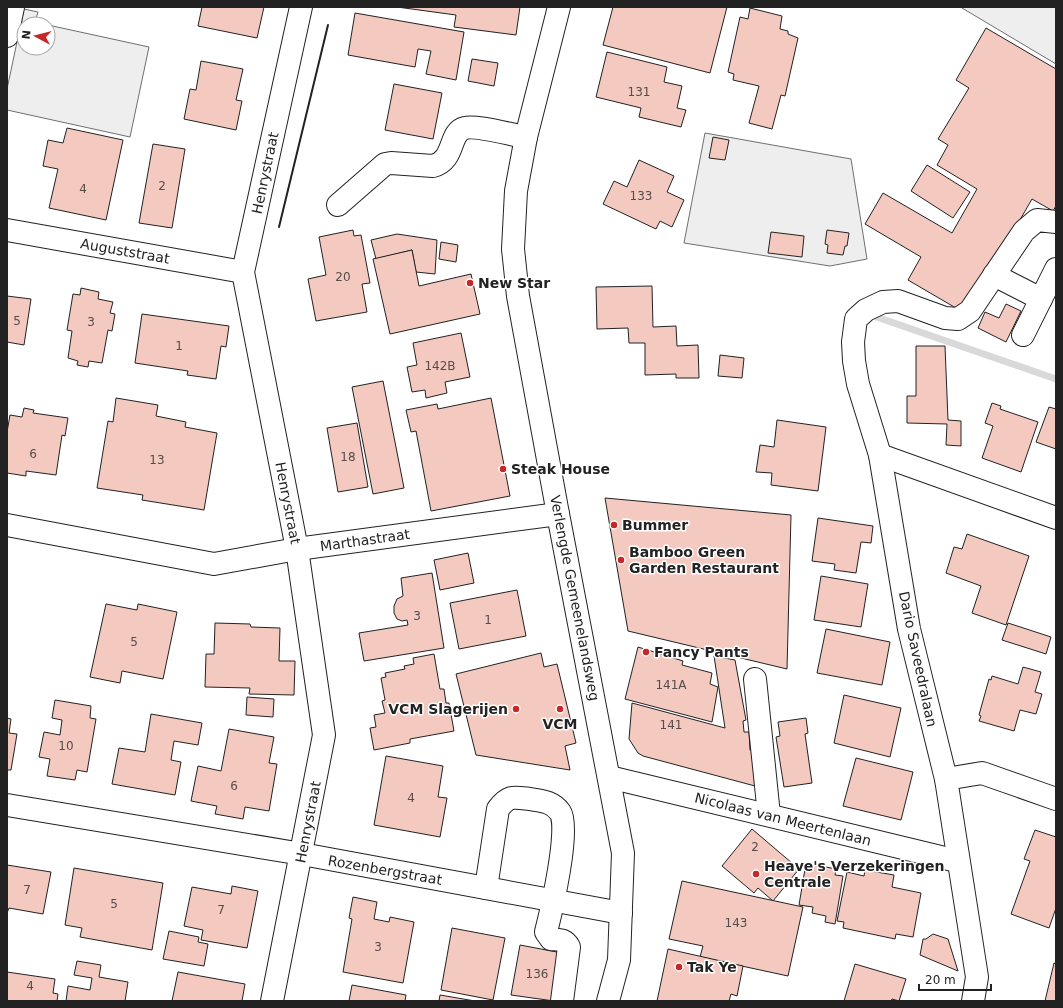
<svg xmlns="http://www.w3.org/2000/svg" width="1063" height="1008" viewBox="0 0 1063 1008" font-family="'DejaVu Sans',sans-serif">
<rect width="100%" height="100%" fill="#fff"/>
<!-- green -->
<g fill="#eee" stroke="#6f6f6f">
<path d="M963,7H1056V64L962,8Z"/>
<path d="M24,9L38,12L35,22L43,24H24V48H48V25L149,47L130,137L7,110V89Z"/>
<path d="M705,133L851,159L867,259L830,266L684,243Z"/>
</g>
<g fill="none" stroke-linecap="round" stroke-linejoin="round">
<!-- stream -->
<path stroke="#d9d9d9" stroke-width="7" d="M868,314L1056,379"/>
</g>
<!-- building -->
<g fill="#f3c9c0" stroke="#222">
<path d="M202,7H264L257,38L198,26Z"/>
<path d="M397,7H520L516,35L454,27L456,15Z"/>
<path d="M613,7H727L710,73L603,45Z"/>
<path d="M750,8L782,16L780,29L788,31V34L798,38L785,96L781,95L772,129L749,123L759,86L733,80L734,74L728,72L740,17L748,19Z"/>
<path d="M355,13L464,32L456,80L426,74L431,51L418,49L415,67L348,55Z"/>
<path d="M986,28L1056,69V206L1053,211L1032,199L976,296L961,311L908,280L921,257L865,224L883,193L952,233L977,189L937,165L948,145L938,139L969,88L956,80Z"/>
<path d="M607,52L667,67L664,82L682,86L677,108L686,110L681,127L639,117L641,108L596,97Z"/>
<path d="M472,59L498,63L494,86L468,81Z"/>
<path d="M201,61L243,69L236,100L242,101L236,130L184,119L190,89L196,90Z"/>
<path d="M394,84L442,93L433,139L385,130Z"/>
<path d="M67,128L123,140L106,220L49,208L58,169L43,166L48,140L63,143Z"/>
<path d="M713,137L729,140L725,160L709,158Z"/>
<path d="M153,144L185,149L172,228L139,223Z"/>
<path d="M639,160L674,176L667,192L684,200L672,227L660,221L656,229L603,204L614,181L627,187Z"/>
<path d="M927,165L970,192L953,218L911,191Z"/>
<path d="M353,230L354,236L361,235L370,283L362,284L367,312L316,321L308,279L326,275L319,237Z"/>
<path d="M827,230L849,233L847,246H845L843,255L827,253L828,245L825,244Z"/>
<path d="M771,232L804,236L802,257L768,253Z"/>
<path d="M397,234L437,240L435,274L416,272L412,250L376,259L371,240Z"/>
<path d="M441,242L458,245L456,262L439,259Z"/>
<path d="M412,250L419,286L471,274L480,314L390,334L373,259Z"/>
<path d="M652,286L653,327L676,326L677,346L698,345L699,378H676V374L645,375V343H629L628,328L597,329L596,287Z"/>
<path d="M81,288L99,292L98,299L113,302L110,313L115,314L112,331L108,330L102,363L89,361L88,367L77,365L78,361L68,358L72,331L67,330L73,294L80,295Z"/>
<path d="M7,296L31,299L24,345L7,342Z"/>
<path d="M1006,304L1021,311L1006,342L978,328L985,312L999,318Z"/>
<path d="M142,314L229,326L226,347L221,346L216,379L187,375L188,371L135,363Z"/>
<path d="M461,333L470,377L445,382L447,393L426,398L425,390L412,392L407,367L417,365L413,343Z"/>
<path d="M916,346H945L948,420L961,421V446L946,445L947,424L907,423V396H916Z"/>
<path d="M720,355L744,358L742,378L718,376Z"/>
<path d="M383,381L404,488L373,494L352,387Z"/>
<path d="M116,398L158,405L156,416L186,422L185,427L217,433L204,510L142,500L143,495L97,488L108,421L113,422Z"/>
<path d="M491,398L510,496L431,511L416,431L411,432L406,410L437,404L438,409Z"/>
<path d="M992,403L1001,406L1000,409L1038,422L1021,472L982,458L993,426L985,423Z"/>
<path d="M1049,407L1056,409V449L1036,442Z"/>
<path d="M24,408L34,410L33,413L68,418L65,436L62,435L56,475L26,471V476L7,473V432L10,415L22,417Z"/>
<path d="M777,420L826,427L818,491L771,485L772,473L756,472L760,445L774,447Z"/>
<path d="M357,423L368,487L338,492L327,428Z"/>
<path d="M605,498L791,515L787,669L628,631Z"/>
<path d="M818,518L873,526L871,543L861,542L856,573L834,570L835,564L812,561Z"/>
<path d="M967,534L1029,556L1006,625L972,613L981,586L946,573L954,547L962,549Z"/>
<path d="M468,553L474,583L440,590L434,560Z"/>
<path d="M432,573L444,648L364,661L359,633L408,625L407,620L402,621L397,619L394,613V606L397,599L403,596L401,578Z"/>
<path d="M821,576L868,584L861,627L814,620Z"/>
<path d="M517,590L526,636L459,649L450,603Z"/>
<path d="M106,604L137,610L138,604L177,612L163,679L122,671L120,683L90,677Z"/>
<path d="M215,623L250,624L251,627L280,628L279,661H295L294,695L249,694L250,688L205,687L206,654H214Z"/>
<path d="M1008,623L1051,637L1046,654L1002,640Z"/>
<path d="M826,629L890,642L882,685L817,673Z"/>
<path d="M638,647L683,661L682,665L712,673L710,684L718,687L712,722L625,699Z"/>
<path d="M541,653L544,667L557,664L576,743L565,746L570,770L476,755L456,674Z"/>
<path d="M434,654L440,689H444L446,703H449L454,731L410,739V743L374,750L370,728L376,727L374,715L385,713L382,701L385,700L381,678L386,677L385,673L405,669L404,666L414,664L413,658Z"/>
<path d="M714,656L735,660L746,720L743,721L744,732H749L750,750L760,755L755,786L643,756L638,753L629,739L632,703L725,728Z"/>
<path d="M1023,667L1041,672L1035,692L1042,694L1036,714L1020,710L1014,731L979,721L981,716L979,715L989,679L991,680L992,676L1018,684Z"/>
<path d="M844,695L901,708L890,757L834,743Z"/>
<path d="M247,697L274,699L273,717L246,715Z"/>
<path d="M55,700L91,706L90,718L96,719L87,772L77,770L75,780L47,776L50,759L39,757L44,732L60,735L62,720L52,718Z"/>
<path d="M151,714L202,723L198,745L174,741L171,760L181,762L175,795L112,784L119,748L145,752Z"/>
<path d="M7,718L11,719L9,733L17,734L11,770H7Z"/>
<path d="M806,718L808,733L805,734L812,783L784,787L776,737L780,736L778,722Z"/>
<path d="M229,729L274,737L269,763L277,764L269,811L245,807L243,819L215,814L217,806L191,801L198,766L221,771Z"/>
<path d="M386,756L443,766L438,797L447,798L440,837L374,825Z"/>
<path d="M856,758L913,772L901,820L843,806Z"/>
<path d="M752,829L799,869L773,901L758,888L754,893L722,866Z"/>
<path d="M1035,830L1056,837V908L1049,928L1011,914L1030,861L1024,859Z"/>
<path d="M806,863L836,869L835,875L843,876L835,924L825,922L826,916L812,913L813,907L799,905Z"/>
<path d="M7,865L51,872L43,914L9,908L7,913Z"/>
<path d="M74,868L163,883L152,950L80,937L82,928L65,925Z"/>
<path d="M865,870L894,875L892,887L921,893L913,937L896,934L895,939L843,928L844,922L837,921L847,872L864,876Z"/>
<path d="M682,881L803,907L788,976L700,957L703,946L669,939Z"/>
<path d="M232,886L258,891L247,948L201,940L203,930L184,926L192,887L231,894Z"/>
<path d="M353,897L377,902L374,919L389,922L390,917L414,922L403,983L343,972L352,919L349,918Z"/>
<path d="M452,928L505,938L493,1000L441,990Z"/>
<path d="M169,931L199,937L198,942L208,944L204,966L163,959Z"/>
<path d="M933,934L948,939L958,971L920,955L923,939H926Z"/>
<path d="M520,945L562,953L554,1001L511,995Z"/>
<path d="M668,949L743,966L737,996L731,994L729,1001H657Z"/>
<path d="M77,961L101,965L99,977L128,982L125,1001H66L68,986L90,990L92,978L74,975Z"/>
<path d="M1054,963L1056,964V1001H1045Z"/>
<path d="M855,964L906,979L899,1001L892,999L891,1001H844Z"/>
<path d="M7,972L55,979L53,993L58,994L57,1001H7Z"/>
<path d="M178,972L245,984L242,1001H172Z"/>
<path d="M352,985L406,995L405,1001H349Z"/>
<path d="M440,995L475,1001H439Z"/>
</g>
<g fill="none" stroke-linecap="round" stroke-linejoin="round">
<!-- minor casing -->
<g stroke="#222" stroke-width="24">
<g id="minor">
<path d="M559,7L526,137L516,191L513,249L518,296L558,514L623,853L619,960L608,1001"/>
<path d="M7,36L13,7"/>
<path d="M338,205L385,164L391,163L433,166C456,160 448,132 465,128C476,125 512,135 526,137"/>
<path d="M7,230L243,272"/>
<path d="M994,275L1041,299"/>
<path d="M1023,335L1056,269"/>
<path d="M880,455L1056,518"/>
<path d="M7,525L214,564L297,549L558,514"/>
<path d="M755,679L769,815"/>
<path d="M609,777L957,861"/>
<path d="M946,779L982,773L1056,799"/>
<path d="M7,805L302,854L621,913"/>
<path d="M486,888L498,809C509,795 513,797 530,799C541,801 552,801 560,812C571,827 551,912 546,932L551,939C559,940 565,939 569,947L562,1001"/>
<path d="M272,1001L324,735L297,549L243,272L301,7"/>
<path d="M973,1001L977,977L946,779L909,629L880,455L858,384L854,361L853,342L856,319L866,310L883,302L898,301L945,318L958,319L970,311L1024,231L1037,220L1056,222"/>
</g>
</g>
<!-- minor -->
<use href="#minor" stroke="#fff" stroke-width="22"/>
<!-- wall -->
<path stroke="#222" stroke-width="2" d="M279,227L328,25"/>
</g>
<!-- markers -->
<g fill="#c62828" stroke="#fff" stroke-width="1.5">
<circle cx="470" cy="283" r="4"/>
<circle cx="503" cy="469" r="4"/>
<circle cx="614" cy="525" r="4"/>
<circle cx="621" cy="560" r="4"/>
<circle cx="646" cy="652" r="4"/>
<circle cx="516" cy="709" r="4"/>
<circle cx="560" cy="709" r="4"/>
<circle cx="756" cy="874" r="4"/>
<circle cx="679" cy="967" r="4"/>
</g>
<g text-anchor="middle" stroke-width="3" stroke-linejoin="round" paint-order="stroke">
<!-- number labels -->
<g font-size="12" fill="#564c4a">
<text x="639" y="96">131</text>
<text x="162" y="190">2</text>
<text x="83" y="193">4</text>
<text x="641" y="200">133</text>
<text x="343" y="281">20</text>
<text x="17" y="325">5</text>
<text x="91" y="326">3</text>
<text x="179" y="350">1</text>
<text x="440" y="370">142B</text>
<text x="33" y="458">6</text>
<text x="348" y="461">18</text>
<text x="157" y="464">13</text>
<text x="417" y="620">3</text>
<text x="488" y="624">1</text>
<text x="134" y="646">5</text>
<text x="671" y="689">141A</text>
<text x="671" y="729">141</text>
<text x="66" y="750">10</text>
<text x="234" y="790">6</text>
<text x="411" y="802">4</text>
<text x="755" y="851">2</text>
<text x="27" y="894">7</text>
<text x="114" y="908">5</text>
<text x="221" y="914">7</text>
<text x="736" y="927">143</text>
<text x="378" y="951">3</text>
<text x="537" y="978">136</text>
<text x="30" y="990">4</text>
</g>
<!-- street labels -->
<g font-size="14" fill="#222" stroke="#fff">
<text transform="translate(265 173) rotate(-78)" y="5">Henrystraat</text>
<text transform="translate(125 251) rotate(10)" y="5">Auguststraat</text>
<text transform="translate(288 503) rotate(79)" y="5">Henrystraat</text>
<text transform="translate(365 540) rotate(-8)" y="5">Marthastraat</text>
<text transform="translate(575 598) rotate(79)" y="5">Verlengde Gemeenelandsweg</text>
<text transform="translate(918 659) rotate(78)" y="5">Dario Saveedralaan</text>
<text transform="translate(783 819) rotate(14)" y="5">Nicolaas van Meertenlaan</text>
<text transform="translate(308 822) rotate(-79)" y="5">Henrystraat</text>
<text transform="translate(385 870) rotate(10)" y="5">Rozenbergstraat</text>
</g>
<!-- poi labels -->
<g font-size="14" font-weight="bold" fill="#222" stroke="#fff" text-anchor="start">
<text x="478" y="288">New Star</text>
<text x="511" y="474">Steak House</text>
<text x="622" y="530">Bummer</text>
<text x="629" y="557">Bamboo Green<tspan x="629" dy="16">Garden Restaurant</tspan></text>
<text x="654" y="657">Fancy Pants</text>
<text x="508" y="714" text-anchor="end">VCM Slagerijen</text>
<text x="560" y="729" text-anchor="middle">VCM</text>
<text x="764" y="871">Heave's Verzekeringen<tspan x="764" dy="16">Centrale</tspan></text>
<text x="687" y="972">Tak Ye</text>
</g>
</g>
<!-- border -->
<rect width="1063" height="1008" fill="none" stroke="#222222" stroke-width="16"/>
<!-- north arrow -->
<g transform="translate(36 36) rotate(277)"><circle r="19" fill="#ffffff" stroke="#a7a7a7"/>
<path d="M0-3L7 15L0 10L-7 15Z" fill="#c62828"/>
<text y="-6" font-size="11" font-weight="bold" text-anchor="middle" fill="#222222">N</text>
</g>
<!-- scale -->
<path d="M919 984v6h72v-6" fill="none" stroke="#222222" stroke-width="2"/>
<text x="925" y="984" font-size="12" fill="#222222" stroke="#ffffff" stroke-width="3" paint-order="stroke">20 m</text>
</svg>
